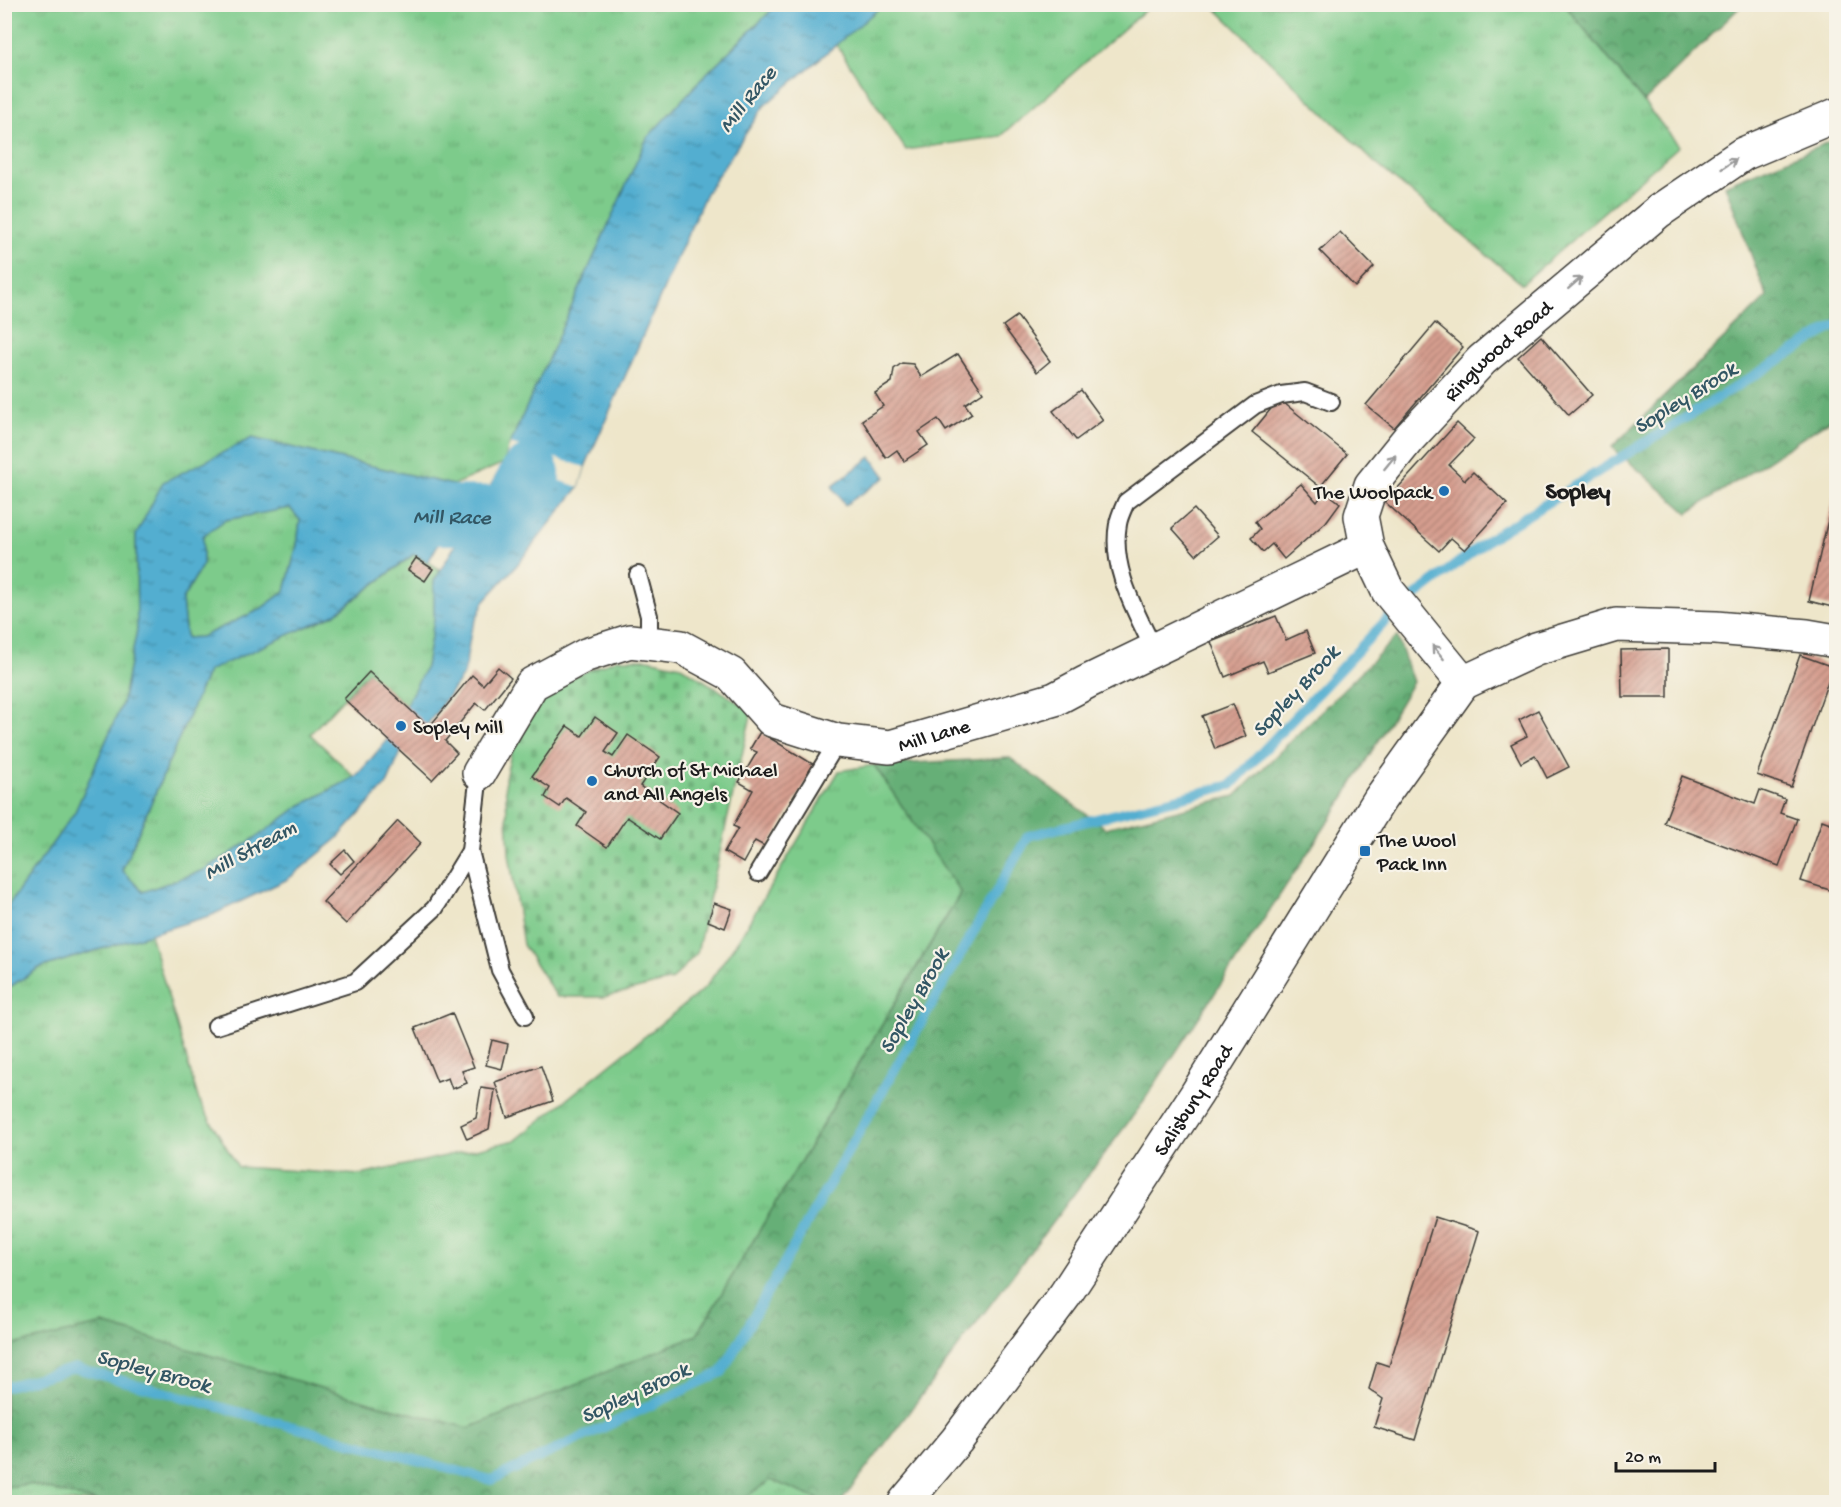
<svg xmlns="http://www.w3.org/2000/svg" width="1841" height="1507" viewBox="0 0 1841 1507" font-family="'Gochi Hand',sans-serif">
<defs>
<pattern id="grass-tufts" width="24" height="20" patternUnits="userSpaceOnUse" patternTransform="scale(1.5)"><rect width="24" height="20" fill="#7dcb8b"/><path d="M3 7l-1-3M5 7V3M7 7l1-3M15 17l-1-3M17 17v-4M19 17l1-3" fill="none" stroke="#6bae77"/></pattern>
<pattern id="forest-crowns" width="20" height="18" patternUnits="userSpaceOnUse" patternTransform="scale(1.5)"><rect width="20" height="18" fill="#66af77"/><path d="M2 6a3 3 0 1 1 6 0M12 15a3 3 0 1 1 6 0" fill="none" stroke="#538e61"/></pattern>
<pattern id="cemetery-stones" width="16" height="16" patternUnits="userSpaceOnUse" patternTransform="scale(1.5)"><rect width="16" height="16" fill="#7dcb8b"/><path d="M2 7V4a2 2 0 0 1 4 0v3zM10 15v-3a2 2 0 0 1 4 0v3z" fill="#6bae77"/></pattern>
<pattern id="water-ripples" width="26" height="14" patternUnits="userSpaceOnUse" patternTransform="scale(1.5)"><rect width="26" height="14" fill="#52aed0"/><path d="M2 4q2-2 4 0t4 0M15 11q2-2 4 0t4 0" fill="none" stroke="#438da8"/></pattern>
<pattern id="building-hatch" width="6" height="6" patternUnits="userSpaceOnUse" patternTransform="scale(1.5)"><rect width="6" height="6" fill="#d69e8f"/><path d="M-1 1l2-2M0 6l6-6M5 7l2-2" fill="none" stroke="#ad8074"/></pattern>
</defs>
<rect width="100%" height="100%" fill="#f7f3e8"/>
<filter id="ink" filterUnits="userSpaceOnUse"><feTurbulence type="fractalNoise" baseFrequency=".0167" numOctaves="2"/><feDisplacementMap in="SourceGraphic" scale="12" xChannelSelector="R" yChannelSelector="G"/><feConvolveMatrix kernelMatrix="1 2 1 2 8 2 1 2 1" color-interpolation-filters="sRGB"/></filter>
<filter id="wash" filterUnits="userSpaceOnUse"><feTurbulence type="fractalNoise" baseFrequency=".008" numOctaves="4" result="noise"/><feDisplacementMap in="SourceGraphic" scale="24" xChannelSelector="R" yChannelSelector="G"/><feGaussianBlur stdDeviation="1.35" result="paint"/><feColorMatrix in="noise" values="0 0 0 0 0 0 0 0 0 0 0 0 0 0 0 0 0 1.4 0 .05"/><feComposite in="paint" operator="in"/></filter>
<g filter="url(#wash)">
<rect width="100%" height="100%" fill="#eee6ca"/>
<!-- grass -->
<g fill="url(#grass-tufts)" stroke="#4c7454" stroke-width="1.5">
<path d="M5,5H777L708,72L647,139L510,444L504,463L453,485L253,438L136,535L137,630L122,704L75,812L5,910Z"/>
<path d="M810,5H1151L1001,136L906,150Z"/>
<path d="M1212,5H1565L1679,146L1522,284L1374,162Z"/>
<path d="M290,508L300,520L297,545L285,591L259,610L201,637L186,638L182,600L203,564V536L225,520Z"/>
<path d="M415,554L441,570L434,581V620L426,667L407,706L368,672L310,734L355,777L300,806L257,837L204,870L143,892L122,871L208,671L335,614Z"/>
<path d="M874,765L961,892L697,1335L469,1428L383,1406L5,1347V990L39,968L150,934L199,1101L238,1167L361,1175L516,1140L705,988L739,939L839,771Z"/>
<path d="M771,1480L825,1502H738Z"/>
<path d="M30,1484L98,1502H5L4,1487Z"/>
</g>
<!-- forest -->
<g fill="url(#forest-crowns)" stroke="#41664a" stroke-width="1.5">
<path d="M1565,5H1742L1644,102Z"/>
<path d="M1836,139V416L1688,513L1612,447L1767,297L1725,185Z"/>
<path d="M1397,636L1413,682L1342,801L1139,1108L841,1502H825L771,1480L738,1502H98L30,1484L5,1487V1347L103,1324L383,1406L469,1428L697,1335L961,893L874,765L1010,758L1105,828L1235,796Z"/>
</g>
<!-- cemetery -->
<path fill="url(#cemetery-stones)" stroke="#4c7454" stroke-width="1.5" d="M617,659H648L681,666L752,711L697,953L672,980L604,997H557L523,945L509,853L505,778L517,730L534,692Z"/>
<!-- water -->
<g fill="url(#water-ripples)" stroke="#376576" stroke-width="1.5" fill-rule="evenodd">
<path d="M777,5H883L764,106L706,193L585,467L579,487L517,565L485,600L471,631L464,674L427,725L401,752L387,784L337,839L288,879L212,915L39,968L5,990V910L75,812L122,704L137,630L136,535L163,482L252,438L453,485L443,504L457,511L428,562L414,554L335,614L208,671L122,870L143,892L204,870L257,837L300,806L355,777L366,765L387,740L426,667L434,620V581L504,463L510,444L647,138L708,72ZM290,508L300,520L297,545L285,591L259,610L201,637L186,638L182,600L203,564V536L225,520Z"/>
<path d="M871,457L886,477L845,505L832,486Z"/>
</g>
<!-- pier -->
<path fill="#eee6ca" d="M510,444L585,467L579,487L504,463Z"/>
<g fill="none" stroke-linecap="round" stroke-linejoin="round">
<!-- stream -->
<path stroke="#52aed0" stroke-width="10" d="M4,1387L75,1368L491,1480L722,1372L1028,836L1231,785L1392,614L1489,539L1836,325"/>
<!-- river -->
<path stroke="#52aed0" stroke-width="60" id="s1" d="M372,514L508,516L530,475"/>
</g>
<g id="blocks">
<!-- building -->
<g fill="url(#building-hatch)">
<path d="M1340,232L1374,267L1355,287L1320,251Z"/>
<path d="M1017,316L1050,361L1037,372L1003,326Z"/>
<path d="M1435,323L1463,347L1394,428L1366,405Z"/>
<path d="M1541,336L1592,395L1569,415L1518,357Z"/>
<path d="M958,354L983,392L965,404L972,414L946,431L938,419L919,432L928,445L904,461L897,450L886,458L862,420L883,406L875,393L892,382L894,369L902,363L913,364L921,377Z"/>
<path d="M1081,390L1103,420L1076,440L1053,411Z"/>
<path d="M1279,399L1347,454L1320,487L1252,432Z"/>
<path d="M1457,423L1474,439L1449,465L1465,480L1473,472L1507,504L1465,550L1451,538L1439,551L1385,502Z"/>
<path d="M1301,484L1317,502L1325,491L1340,503L1326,522L1284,559L1272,544L1263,552L1251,538L1260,529L1255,522Z"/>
<path d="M1836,486V608L1809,601Z"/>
<path d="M1194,509L1218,536L1196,555L1172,528Z"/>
<path d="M416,558L433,569L425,581L408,570Z"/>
<path d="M1276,616L1286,640L1306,631L1315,653L1268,672L1263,661L1225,677L1211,642Z"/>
<path d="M1668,649V697H1622L1621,650Z"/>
<path d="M1800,655L1833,667L1791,787L1757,775Z"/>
<path d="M498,667L511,678L485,710L476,703L445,741L457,753L432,780L344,699L369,672L429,727L472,675L483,685Z"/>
<path d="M1233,704L1246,736L1215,749L1202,716Z"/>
<path d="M1538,710L1569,767L1547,778L1535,755L1521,763L1511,744L1527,736L1519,720Z"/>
<path d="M595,717L618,733L605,752L613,757L628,735L660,757L640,786L678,813L660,839L627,817L607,847L577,826L586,812L566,798L560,807L545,797L550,788L532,776L567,726L582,736Z"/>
<path d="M760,732L816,766L768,848L755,841L743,863L724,852L738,828L733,826L753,790L739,782L757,752L750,749Z"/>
<path d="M1682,776L1755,804L1760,790L1785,799L1780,813L1797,819L1779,866L1664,823Z"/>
<path d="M1822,820L1836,825V892L1801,881Z"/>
<path d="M398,821L421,843L346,924L323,902Z"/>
<path d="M345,850L354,861L340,874L330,864Z"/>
<path d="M714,903L732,909L725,928L708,921Z"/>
<path d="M452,1013L474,1067L462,1071L467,1083L452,1089L448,1078L437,1082L415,1028Z"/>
<path d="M492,1040L508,1044L502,1069L486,1065Z"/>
<path d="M541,1066L553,1101L507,1117L495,1082Z"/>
<path d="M481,1088L495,1090L489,1129L467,1139L461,1125L476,1118Z"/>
<path d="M1435,1217L1479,1231L1415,1440L1374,1427L1383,1399L1369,1389L1377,1362L1389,1366Z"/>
</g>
</g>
</g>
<g filter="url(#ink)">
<use href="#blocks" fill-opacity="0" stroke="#3c3a36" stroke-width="1.5"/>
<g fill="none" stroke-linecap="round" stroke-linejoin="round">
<!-- lane casing -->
<g stroke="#3c3a36" stroke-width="20">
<g id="lane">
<path d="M638,575L649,616V643"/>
<path d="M1154,650C1136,611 1110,569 1118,524C1119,517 1123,509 1126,502L1255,405L1281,395L1305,392L1331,402"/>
<path d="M470,851L500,970L525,1016"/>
<path d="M758,873L838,741"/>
<path d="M216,1026L355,982L435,908L470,851L479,773"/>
</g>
</g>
<!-- street casing -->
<g stroke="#3c3a36" stroke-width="36">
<g id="street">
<path id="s2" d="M479,773L532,684L586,655L630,641L681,647L731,674L772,720L838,741L890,747L1055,699L1087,682L1367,547"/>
</g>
</g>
<!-- secondary casing -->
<g stroke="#3c3a36" stroke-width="36">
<g id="secondary">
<path id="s3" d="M1463,683L1388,591L1367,547L1361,516L1371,485L1409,438L1482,360L1659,211L1743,154L1836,115"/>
<path id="s4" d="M905,1502L957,1440L1065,1295L1196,1095L1380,799L1463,683L1536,649L1616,625L1716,628L1807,636L1836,641"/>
</g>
</g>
<!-- lane -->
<use href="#lane" stroke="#fff" stroke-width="16"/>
<!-- street -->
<use href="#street" stroke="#fff" stroke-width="33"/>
<!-- secondary -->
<use href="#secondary" stroke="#fff" stroke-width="33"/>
</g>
<!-- one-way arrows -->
<defs><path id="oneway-shaft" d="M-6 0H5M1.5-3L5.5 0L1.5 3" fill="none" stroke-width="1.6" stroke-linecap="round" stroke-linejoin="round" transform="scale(1.5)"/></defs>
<g stroke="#999">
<use href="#oneway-shaft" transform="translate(1729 164) rotate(-34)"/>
<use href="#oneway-shaft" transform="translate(1575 283) rotate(-41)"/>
<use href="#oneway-shaft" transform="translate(1390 462) rotate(-51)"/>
<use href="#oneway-shaft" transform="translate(1438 652) rotate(-129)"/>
</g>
</g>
<!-- markers -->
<g fill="#1f6fb2" stroke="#f7f3e8" stroke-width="2">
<circle cx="1444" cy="491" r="6"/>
<circle cx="401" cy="726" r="6"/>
<circle cx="592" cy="781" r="6"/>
<rect x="1359" y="845" width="12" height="12" rx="3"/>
</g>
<g text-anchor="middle" stroke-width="4.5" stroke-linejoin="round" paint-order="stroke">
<!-- street labels -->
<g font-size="21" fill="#1c1c1c" stroke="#f7f3e8">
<text dy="7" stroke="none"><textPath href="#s3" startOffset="417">Ringwood Road</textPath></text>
<text dy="7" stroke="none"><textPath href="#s2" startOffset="548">Mill Lane</textPath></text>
<text dy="7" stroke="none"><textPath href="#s4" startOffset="495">Salisbury Road</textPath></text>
</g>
<!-- poi labels -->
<g font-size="21" fill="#1c1c1c" stroke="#f7f3e8" text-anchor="start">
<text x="1432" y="498" text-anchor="end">The Woolpack</text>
<text x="413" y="733">Sopley Mill</text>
<text x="604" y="776">Church of St Michael<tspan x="604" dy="24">and All Angels</tspan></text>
<text x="1377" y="846">The Wool<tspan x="1377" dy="24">Pack Inn</tspan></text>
</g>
<!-- water labels -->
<g font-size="22" font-style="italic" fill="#325664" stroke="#f7f3e8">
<text transform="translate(746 98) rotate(-51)" y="8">Mill Race</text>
<text transform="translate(1684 396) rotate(-32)" y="8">Sopley Brook</text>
<text dy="8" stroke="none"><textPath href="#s1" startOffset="80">Mill Race</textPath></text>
<text transform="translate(1294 690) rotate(-47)" y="8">Sopley Brook</text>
<text transform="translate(249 848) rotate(-29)" y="8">Mill Stream</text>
<text transform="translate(912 1000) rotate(-60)" y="8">Sopley Brook</text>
<text transform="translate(154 1369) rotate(15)" y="8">Sopley Brook</text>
<text transform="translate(634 1391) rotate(-25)" y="8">Sopley Brook</text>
</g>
<!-- quarter labels -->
<g font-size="24" font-weight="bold" fill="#1c1c1c" stroke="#f7f3e8">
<text x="1578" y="498">Sopley</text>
</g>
</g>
<!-- margin -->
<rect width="1841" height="1507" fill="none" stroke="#f7f3e8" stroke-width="24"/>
<!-- scale -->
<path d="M1616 1462v9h99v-9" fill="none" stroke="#1c1c1c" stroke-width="3"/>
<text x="1625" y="1462" font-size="18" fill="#1c1c1c" stroke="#f7f3e8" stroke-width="4.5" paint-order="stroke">20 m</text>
</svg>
